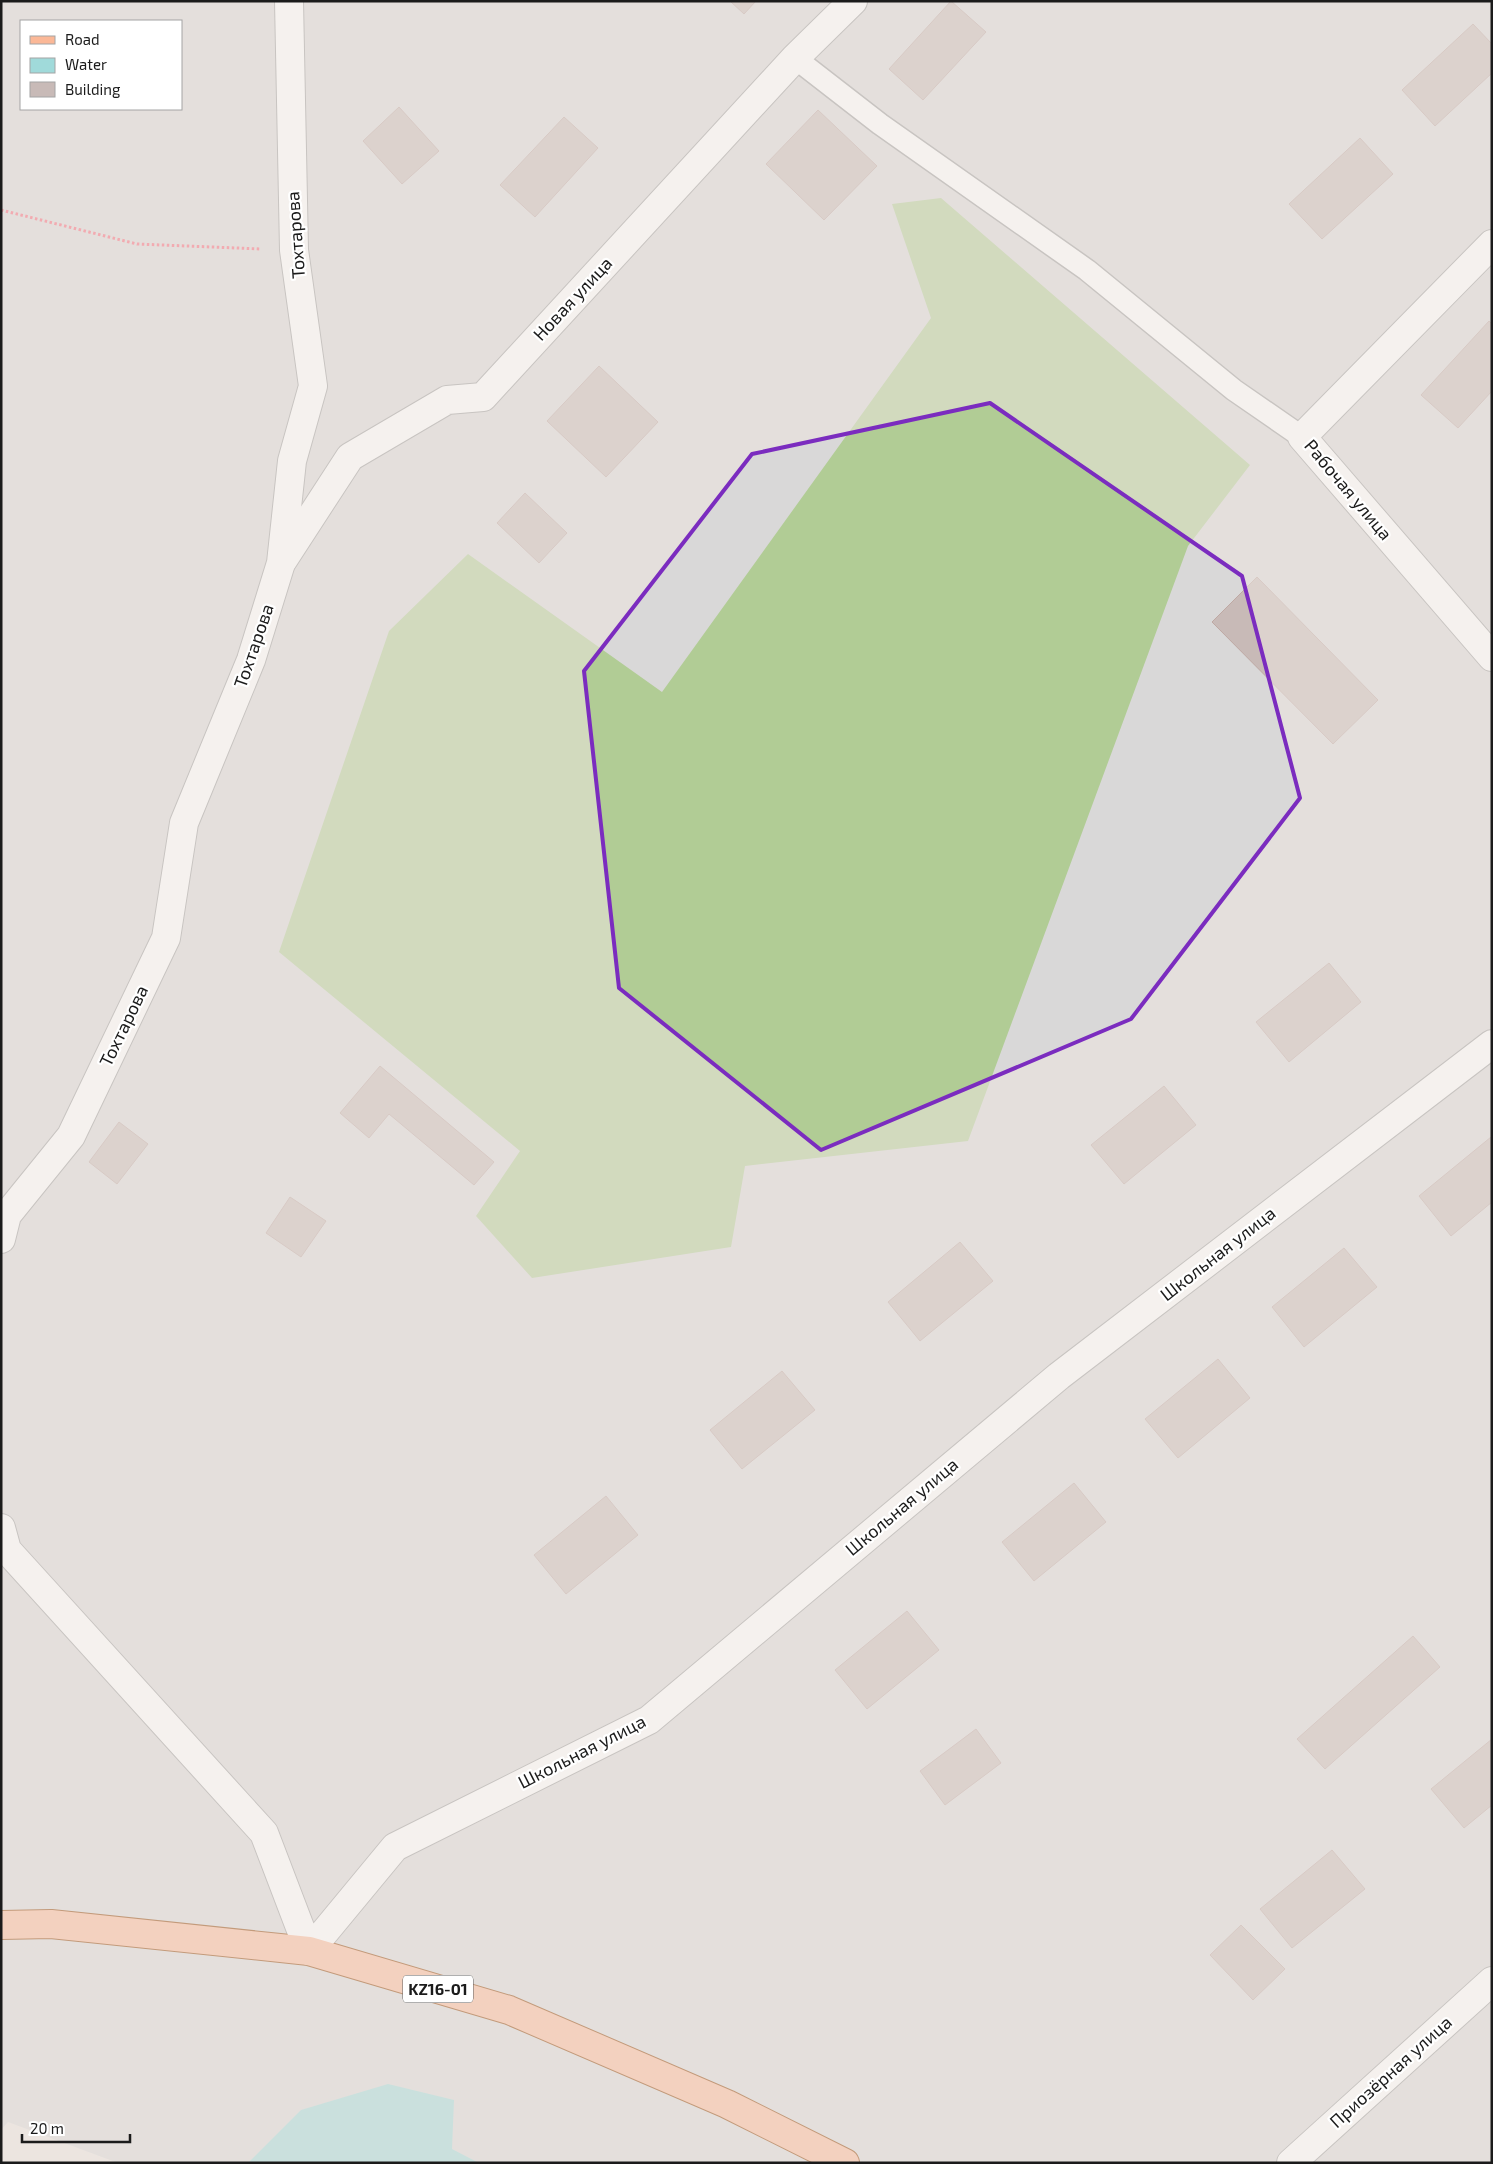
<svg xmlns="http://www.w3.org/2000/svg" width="1493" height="2164" viewBox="0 0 1493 2164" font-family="'Exo 2',sans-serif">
<rect width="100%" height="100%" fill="#ece5e0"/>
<!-- residential -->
<path fill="#d9d8d8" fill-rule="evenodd" d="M1,1H1492V2163H118L8,2122L1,2130ZM21,21H181V109H21Z"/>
<!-- forest -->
<path fill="#b1cc95" d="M941,198L1250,465L1188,546L968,1141L745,1166L731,1247L532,1278L476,1216L520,1151L279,952L389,631L468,554L662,692L931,318L892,204Z"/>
<!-- water -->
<path fill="#a0dada" d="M388,2084L454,2100L452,2149L479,2163H248L301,2110Z"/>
<!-- building -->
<g fill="#c8bab7" stroke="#bea8a3">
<path d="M730,1H756L744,14Z"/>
<path d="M951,1L986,32L923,100L889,69Z"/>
<path d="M1473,24L1492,44V73L1435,126L1402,90Z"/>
<path d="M399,107L439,151L402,184L363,141Z"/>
<path d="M818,110L877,166L824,220L766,164Z"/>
<path d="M564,117L598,148L535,217L500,185Z"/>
<path d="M1360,138L1393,174L1322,239L1289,204Z"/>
<path d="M1489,321L1492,324V391L1458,428L1421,395Z"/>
<path d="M599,366L658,422L606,477L547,421Z"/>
<path d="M525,493L567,533L539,563L497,523Z"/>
<path d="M1257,577L1378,700L1333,744L1212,622Z"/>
<path d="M1329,963L1361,1002L1289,1062L1256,1022Z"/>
<path d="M380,1066L494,1162L474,1185L389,1114L369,1138L340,1113Z"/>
<path d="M1164,1086L1196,1125L1124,1184L1091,1145Z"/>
<path d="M119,1122L148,1144L117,1184L89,1162Z"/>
<path d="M1491,1137L1492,1202L1451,1236L1419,1196Z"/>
<path d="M290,1197L326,1221L301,1257L266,1233Z"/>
<path d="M960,1242L993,1281L920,1341L888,1302Z"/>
<path d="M1344,1248L1377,1287L1304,1347L1272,1307Z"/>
<path d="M1218,1359L1250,1398L1178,1458L1145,1419Z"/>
<path d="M782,1371L815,1410L742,1469L710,1430Z"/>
<path d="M1074,1483L1106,1522L1034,1581L1002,1542Z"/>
<path d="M606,1496L638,1535L566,1594L534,1555Z"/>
<path d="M907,1611L939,1650L867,1709L835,1670Z"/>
<path d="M1413,1636L1440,1667L1325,1769L1297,1739Z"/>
<path d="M976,1729L1001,1763L945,1805L920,1771Z"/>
<path d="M1492,1739V1805L1464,1828L1431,1789Z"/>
<path d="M1332,1850L1365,1889L1292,1948L1260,1909Z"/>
<path d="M1241,1925L1285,1969L1253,2000L1210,1955Z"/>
</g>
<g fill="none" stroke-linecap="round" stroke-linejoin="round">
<!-- service casing -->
<g stroke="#9c9c9c" stroke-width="24">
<path id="service" d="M795,58L880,124L1087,270L1234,390L1302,437"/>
</g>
<!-- minor casing -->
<g stroke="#9c9c9c" stroke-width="30">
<g id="minor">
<path d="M1492,244L1302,437L1492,657"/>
<path d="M283,560L350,457L447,400L483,397L795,58L853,1"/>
<path d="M1,1239L7,1215L71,1136L166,938L184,823L251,660L281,563L292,461L313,386L294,250L289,1"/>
<path d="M1,1528L7,1550L264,1833L309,1951L395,1847L649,1720L1059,1376L1492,1044"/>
<path d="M1291,2163L1492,1981"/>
</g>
</g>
<!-- primary casing -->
<g stroke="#904001" stroke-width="30">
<path id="primary" d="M1,1925L51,1924L309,1951L509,2010L727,2104L845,2163"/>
</g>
<!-- path -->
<path stroke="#f86578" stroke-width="3" stroke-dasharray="2.5 2.5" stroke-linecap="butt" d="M1,210L137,244L261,249"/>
<!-- service -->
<use href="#service" stroke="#fff" stroke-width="21"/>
<!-- minor -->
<use href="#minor" stroke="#fff" stroke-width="28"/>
<!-- primary -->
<use href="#primary" stroke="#fbb897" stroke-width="28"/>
</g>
<!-- marked area -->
<path d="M0 0H1493V2164H0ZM990,403L1242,576L1300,798L1131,1019L821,1150L619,988L584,671L752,454Z" fill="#ece5e0" fill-opacity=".55" fill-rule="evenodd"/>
<path fill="none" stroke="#7b2cbf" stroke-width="4" stroke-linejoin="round" d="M990,403L1242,576L1300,798L1131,1019L821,1150L619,988L584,671L752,454Z"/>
<g text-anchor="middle" stroke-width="4.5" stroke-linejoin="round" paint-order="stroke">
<!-- shield labels -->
<rect fill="#fff" stroke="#5f5f5f" stroke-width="1" x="403" y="1975.5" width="70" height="27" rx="4"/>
<g font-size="16" font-weight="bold" fill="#1b1b1b">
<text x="438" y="1995">KZ16-01</text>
</g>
<!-- street labels -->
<g font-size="18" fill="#1b1b1b" stroke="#fff">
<text transform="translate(296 235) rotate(-94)" y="6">Тохтарова</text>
<text transform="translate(573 299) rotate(-47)" y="6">Новая улица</text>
<text transform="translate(1348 490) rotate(50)" y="6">Рабочая улица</text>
<text transform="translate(254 646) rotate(-71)" y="6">Тохтарова</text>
<text transform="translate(124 1026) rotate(-64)" y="6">Тохтарова</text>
<text transform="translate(1218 1254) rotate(-38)" y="6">Школьная улица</text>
<text transform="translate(902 1507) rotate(-40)" y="6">Школьная улица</text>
<text transform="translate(582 1752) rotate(-27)" y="6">Школьная улица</text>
<text transform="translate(1391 2072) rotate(-42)" y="6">Приозёрная улица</text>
</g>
</g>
<!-- border -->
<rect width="1493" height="2164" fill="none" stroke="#1b1b1b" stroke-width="5"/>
<!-- legend -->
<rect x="20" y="20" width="162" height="90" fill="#ffffff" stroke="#a4a4a4"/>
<rect x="30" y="36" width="25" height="8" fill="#fbb897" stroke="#a4a4a4"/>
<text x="65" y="45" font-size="15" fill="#1b1b1b">Road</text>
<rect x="30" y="58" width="25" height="15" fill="#a0dada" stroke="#a4a4a4"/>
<text x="65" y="70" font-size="15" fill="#1b1b1b">Water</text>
<rect x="30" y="82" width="25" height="15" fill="#c8bab7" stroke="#a4a4a4"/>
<text x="65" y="95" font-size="15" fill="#1b1b1b">Building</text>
<!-- scale -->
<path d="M22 2134v8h108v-8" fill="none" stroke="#1b1b1b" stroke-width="2.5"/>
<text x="30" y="2134" font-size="15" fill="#1b1b1b" stroke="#ffffff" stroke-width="4" paint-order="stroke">20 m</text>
</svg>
